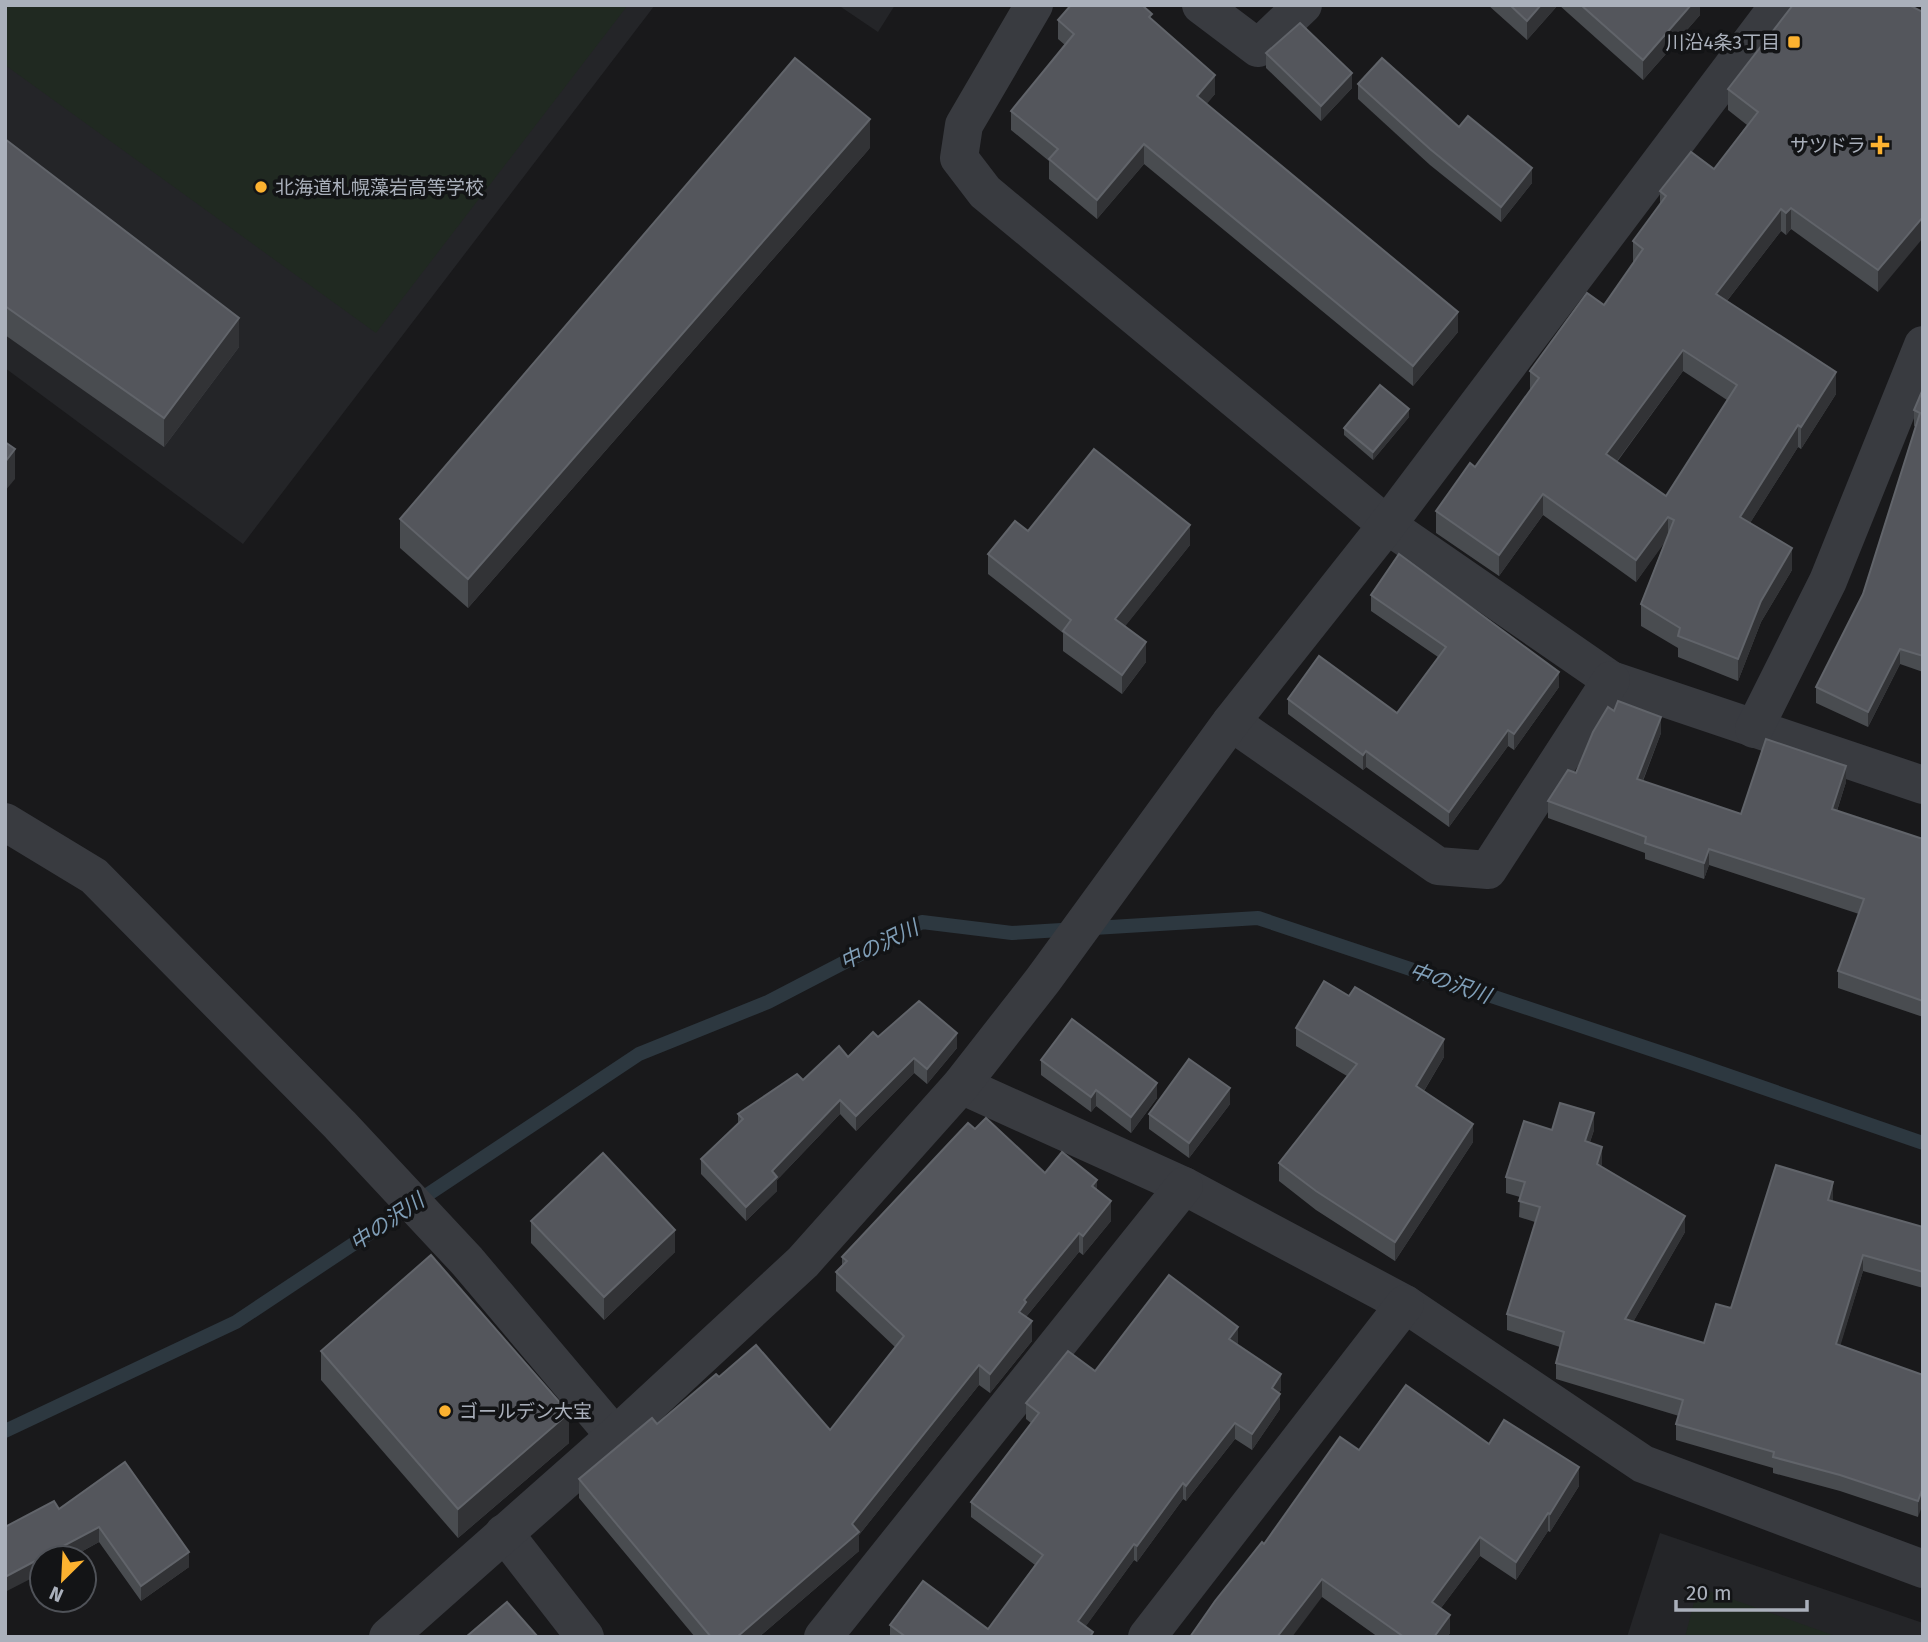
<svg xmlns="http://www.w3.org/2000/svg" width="1928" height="1642" viewBox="0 0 1928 1642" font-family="'Fira Sans','Noto Sans JP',sans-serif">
<rect width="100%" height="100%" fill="#19191b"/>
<!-- built -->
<g fill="#242528">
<path d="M5,5H655L243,544L5,368Z"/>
<path d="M838,5H895L878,32Z"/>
<path d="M1660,1533L1923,1623V1637H1627Z"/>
</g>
<!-- green -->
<g fill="#202921">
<path d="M5,5H628L376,333L5,65Z"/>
<path d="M1698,1587L1838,1637H1685Z"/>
</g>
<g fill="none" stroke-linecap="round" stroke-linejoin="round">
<!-- stream -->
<path stroke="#2d3840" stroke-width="14" d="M5,1431L236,1322L639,1054L768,1002L922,922L1012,933L1258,918L1689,1062L1923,1143"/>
<!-- minor -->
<g stroke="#393b40" stroke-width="38">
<path d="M1034,5L964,125L959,158L985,192L1387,525L1611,680L1923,785"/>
<path d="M1201,5L1258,48L1303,5"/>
<path d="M1231,722L1438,866L1488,870L1611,680"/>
<path d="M1754,729L1828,581L1923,345"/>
<path d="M5,822L94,876L340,1125L467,1261L615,1436"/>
<path d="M961,1085L1184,1186L1405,1304L1643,1464L1923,1569"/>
<path d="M504,1533L585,1637"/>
<path d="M388,1637L615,1436L803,1262L961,1085L1043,980L1231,722L1387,525L1779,5"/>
<path d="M823,1637L1184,1186"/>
<path d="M1147,1637L1405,1304"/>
</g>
</g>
<!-- wall -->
<g fill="#494c50" fill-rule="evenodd">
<path d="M1488,5H1558L1527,40Z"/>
<path d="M1559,5H1700V15L1643,80Z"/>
<path d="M1909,5L1878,292L1791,229L1786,235L1781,231L1727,301L1836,394L1801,449L1798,447L1750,523L1792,570L1761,622L1738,681L1678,657V648L1641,626V604L1665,541L1636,582L1543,515L1499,576L1436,533V511L1475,467L1530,391V371L1604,305L1633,263V241L1660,204V191L1714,169L1747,125L1728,110V89ZM1683,371L1727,400L1666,496L1617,462Z"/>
<path d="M1152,19L1215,94L1206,104L1458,332L1413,386L1144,164L1097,219L1049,179V161L1011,130V111L1065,45L1058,39V20Z"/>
<path d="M1266,53L1352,88L1321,121L1266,68Z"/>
<path d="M1358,84L1532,183L1501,222L1430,165L1358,99Z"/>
<path d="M5,139L239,347L164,447L5,335Z"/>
<path d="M870,148L468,608L400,548V519Z"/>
<path d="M1923,389V672L1900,664L1868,727L1816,703V687L1863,594L1916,427L1914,426V410Z"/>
<path d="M1409,417L1373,460L1344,435V428Z"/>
<path d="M1028,531L1190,545L1125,626L1146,662L1122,694L1063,651V633L988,574V554Z"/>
<path d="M1371,595L1559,687L1514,750L1508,746L1449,827L1366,767L1363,770L1288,714V699L1397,713L1438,657L1371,611Z"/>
<path d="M1614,711L1661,733L1643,781L1741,814L1846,782L1837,811L1923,839V1017L1838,988V971L1859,914L1709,865L1704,879L1645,859V853L1548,818V801L1576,773Z"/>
<path d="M1296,1028L1444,1057L1424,1091L1473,1142L1395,1261L1316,1210L1279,1181V1163L1347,1076L1296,1046Z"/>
<path d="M878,1037L957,1048L927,1084L914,1073L856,1131L840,1114L777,1180V1191L746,1221L701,1174V1159L738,1123V1114L848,1057Z"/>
<path d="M1041,1060L1157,1098L1131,1133L1096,1106L1091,1112L1041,1075Z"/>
<path d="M1230,1104L1189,1158L1149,1129V1114Z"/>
<path d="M975,1129L1045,1173L1097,1190L1111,1221L1083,1255L1079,1252L1026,1317L1032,1341L990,1393L979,1385L859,1535V1551L759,1637H695L579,1498V1479L657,1424L719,1377L830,1430L895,1347L836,1291V1272L842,1265V1257Z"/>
<path d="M1552,1130H1594L1590,1142L1602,1163L1601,1166L1685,1232L1633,1322L1704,1343L1731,1308L1833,1199L1832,1202L1923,1227V1288L1863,1271L1840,1345L1923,1375L1918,1517L1840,1491L1773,1473V1468L1676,1440V1424L1679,1416L1556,1379V1363L1560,1347L1507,1330V1314L1535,1222L1519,1217L1520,1197L1506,1193V1177Z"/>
<path d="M531,1221L675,1252L604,1320L531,1243Z"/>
<path d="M1238,1343L1237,1344L1281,1390L1279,1393L1280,1409L1252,1450L1235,1439L1186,1501L1183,1499L1137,1562L1134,1560L1085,1627L1093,1637H890V1625L988,1629L1035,1565L971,1517V1502L1031,1423L1026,1419V1403L1095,1371Z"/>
<path d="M321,1351L569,1443L458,1538L321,1380Z"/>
<path d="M1489,1444L1579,1486L1550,1532L1548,1531L1516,1580L1480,1556L1441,1608L1450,1633L1447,1637H1378L1322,1597L1264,1544L1359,1450Z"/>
<path d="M59,1509L189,1567L141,1601L99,1542L70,1558H42Z"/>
</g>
<!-- shaded-wall -->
<g fill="#323336">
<path d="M1541,5H1558L1527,40V21Z"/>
<path d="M1691,5H1700V15L1643,80V60Z"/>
<path d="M1352,73V88L1321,121V106Z"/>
<path d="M1215,75V94L1197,116V96Z"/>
<path d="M870,119V148L468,608V579Z"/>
<path d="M1144,144V164L1097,219V200Z"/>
<path d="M1532,168V183L1501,222V207Z"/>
<path d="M1791,208V229L1786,235V213Z"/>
<path d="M1781,209V231L1716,315V294Z"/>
<path d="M1923,217V238L1878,292V270Z"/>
<path d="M1458,312V332L1413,386V366Z"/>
<path d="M239,318V347L164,447V418Z"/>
<path d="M1683,350V371L1606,476V454Z"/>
<path d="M1836,372V394L1801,449V427Z"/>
<path d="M1409,409V417L1373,460V452Z"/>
<path d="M1798,425V447L1740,539V517Z"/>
<path d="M15,449V479L5,491V462Z"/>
<path d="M1543,494V515L1499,576V555Z"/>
<path d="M1668,517V538L1636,582V560Z"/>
<path d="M1190,525V545L1115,639V619Z"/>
<path d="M1792,548V570L1761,622L1738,681V659L1761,601Z"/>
<path d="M1146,642V662L1122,694V675Z"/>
<path d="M1900,649V664L1868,727V712Z"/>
<path d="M1559,672V687L1514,750V734Z"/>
<path d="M1661,717V733L1637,795V779Z"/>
<path d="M1508,730V746L1449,827V812Z"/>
<path d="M1366,751V767L1363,770V755Z"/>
<path d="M1846,766V782L1832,826V809Z"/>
<path d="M1709,849V865L1704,879V863Z"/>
<path d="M957,1033V1048L927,1084V1069Z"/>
<path d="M1444,1039V1057L1416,1104V1086Z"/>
<path d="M914,1058V1073L856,1131V1116Z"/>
<path d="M1157,1083V1098L1131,1133V1117Z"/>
<path d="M1230,1088V1104L1189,1158V1143Z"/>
<path d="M1096,1090V1106L1091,1112V1097Z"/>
<path d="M840,1100V1114L777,1180V1191L746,1221V1207L772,1171Z"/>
<path d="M1594,1113V1130L1585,1157V1141Z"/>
<path d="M1473,1124V1142L1395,1261V1242Z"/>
<path d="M1602,1147V1163L1597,1180V1164Z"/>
<path d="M1097,1180V1199L1092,1186Z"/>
<path d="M1833,1182V1199L1828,1217V1200Z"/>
<path d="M1111,1201V1221L1083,1255V1236Z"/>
<path d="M1685,1216V1232L1625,1336V1319Z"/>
<path d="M675,1230V1252L604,1320V1297Z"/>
<path d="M1079,1233V1252L1026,1317L1019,1312L1024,1300Z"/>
<path d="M1863,1255V1271L1836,1360V1344Z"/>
<path d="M1032,1321V1341L990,1393V1374Z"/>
<path d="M1238,1327V1343L1229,1354V1339Z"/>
<path d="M979,1365V1385L859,1535V1551L759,1637H737L852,1524Z"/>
<path d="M1281,1374V1390L1272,1403V1388Z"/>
<path d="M1280,1394V1409L1252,1450V1434Z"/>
<path d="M569,1413V1443L458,1538V1509Z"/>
<path d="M1235,1423V1439L1186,1501V1486Z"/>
<path d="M1579,1467V1486L1550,1532V1514Z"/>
<path d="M1183,1483V1499L1137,1562V1546Z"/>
<path d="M1923,1487V1504L1918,1517V1501Z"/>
<path d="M1548,1513V1531L1516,1580V1562Z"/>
<path d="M99,1527V1542L70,1558H42V1573L5,1592V1577Z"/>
<path d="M1480,1537V1556L1432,1620V1602Z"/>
<path d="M1134,1544V1560L1078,1637V1621Z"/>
<path d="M189,1552V1567L141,1601V1586Z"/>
<path d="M1322,1579V1597L1292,1637H1277Z"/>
<path d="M1450,1615V1633L1447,1637H1434Z"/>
</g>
<!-- building -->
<g fill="#54565c" stroke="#61646a" stroke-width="2" fill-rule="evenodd">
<path d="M1071,5H1142L1152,14L1149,17L1215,75L1197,96L1458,312L1413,366L1144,144L1097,200L1049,159L1058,149L1011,111L1074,34L1058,20Z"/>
<path d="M1510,5H1541L1527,21Z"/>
<path d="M1581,5H1691L1643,60Z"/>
<path d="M1793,5H1909L1923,12V217L1878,270L1791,208L1786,213L1781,209L1716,294L1836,372L1801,427L1798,425L1740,517L1792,548L1761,601L1738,659L1678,636L1680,628L1641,604L1674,520L1668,517L1636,560L1543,494L1499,555L1436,511L1470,463L1475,467L1539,378L1530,371L1587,293L1604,305L1643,249L1633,241L1666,196L1660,191L1691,152L1714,169L1758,112L1728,89ZM1683,350L1737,385L1666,496L1606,454Z"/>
<path d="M1300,23L1352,73L1321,106L1266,53Z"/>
<path d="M795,58L870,119L468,579L400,519Z"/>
<path d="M1382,58L1459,127L1468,116L1532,168L1501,207L1430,149L1358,84Z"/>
<path d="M5,139L239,318L164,418L5,306Z"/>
<path d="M1380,385L1409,409L1373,452L1344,428Z"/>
<path d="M1923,389V656L1900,649L1868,712L1816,687L1863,594L1920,413L1914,410Z"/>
<path d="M5,442L15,449L5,462Z"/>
<path d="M1094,449L1190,525L1115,619L1146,642L1122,675L1063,631L1071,620L988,554L1015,521L1028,531Z"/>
<path d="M1399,554L1559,672L1514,734L1508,730L1449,812L1366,751L1363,755L1288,699L1319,656L1397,713L1446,647L1371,595Z"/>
<path d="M1618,701L1661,717L1637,779L1741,814L1766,739L1846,766L1832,809L1923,839V1001L1838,971L1864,899L1709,849L1704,863L1645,843L1646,837L1548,801L1568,770L1576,773L1593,732L1608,707L1614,711Z"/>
<path d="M1324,981L1349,996L1355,987L1444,1039L1416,1086L1473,1124L1395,1242L1316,1191L1279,1163L1357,1064L1296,1028Z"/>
<path d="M919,1001L957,1033L927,1069L914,1058L856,1116L840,1100L772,1171L777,1177L746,1207L701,1159L743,1119L738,1114L797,1074L803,1080L839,1046L848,1057L873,1032L878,1037Z"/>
<path d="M1072,1019L1157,1083L1131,1117L1096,1090L1091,1097L1041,1060Z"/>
<path d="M1189,1059L1230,1088L1189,1143L1149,1114Z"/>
<path d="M1560,1103L1594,1113L1585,1141L1602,1147L1597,1164L1685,1216L1625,1319L1704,1343L1716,1304L1731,1308L1776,1165L1833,1182L1828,1200L1923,1227V1272L1863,1255L1836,1344L1923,1375V1487L1918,1501L1840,1475L1773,1457L1774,1452L1676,1424L1683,1400L1556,1363L1564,1332L1507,1314L1540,1207L1519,1201L1525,1182L1506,1177L1524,1121L1552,1130Z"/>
<path d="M986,1118L1045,1173L1062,1152L1097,1180L1092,1186L1111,1201L1083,1236L1079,1233L1024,1300L1026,1302L1019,1312L1032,1321L990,1374L979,1365L852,1524L859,1532L737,1637H711L579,1479L652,1418L657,1424L716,1374L719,1377L756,1345L830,1430L904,1336L836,1272L847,1261L842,1257L968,1123L975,1129Z"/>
<path d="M603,1153L675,1230L604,1297L531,1221Z"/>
<path d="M431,1255L569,1413L458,1509L321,1351Z"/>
<path d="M1169,1275L1238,1327L1229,1339L1281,1374L1272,1388L1280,1394L1252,1434L1235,1423L1186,1486L1183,1483L1137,1546L1134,1544L1078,1621L1093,1632L1090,1637H906L890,1625L923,1581L988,1629L1043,1555L971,1502L1039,1413L1026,1403L1068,1351L1095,1371Z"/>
<path d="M1406,1385L1489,1444L1504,1420L1579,1467L1550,1514L1548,1513L1516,1562L1480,1537L1432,1602L1450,1615L1434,1637H1404L1322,1579L1277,1637H1190L1215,1601L1262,1542L1264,1544L1340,1437L1359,1450Z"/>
<path d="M125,1462L189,1552L141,1586L99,1527L5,1577V1527L54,1501L59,1509Z"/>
<path d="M507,1602L538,1637H466Z"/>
</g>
<!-- markers -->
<g fill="#fcb230" stroke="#131416" stroke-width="2.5">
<rect x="1787" y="35" width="14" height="14" rx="3.5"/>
<path d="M1876.5 134.5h7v7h7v7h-7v7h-7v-7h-7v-7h7z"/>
<circle cx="261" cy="187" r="7"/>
<circle cx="445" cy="1411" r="7"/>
</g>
<g text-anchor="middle" stroke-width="7" stroke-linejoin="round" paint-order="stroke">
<!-- poi labels -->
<g font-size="19" fill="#aab0bb" stroke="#131416" text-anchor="end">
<text x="1780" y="49">川沿4条3丁目</text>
<text x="1866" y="152">サツドラ</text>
<text x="275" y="194" text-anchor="start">北海道札幌藻岩高等学校</text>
<text x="459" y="1418" text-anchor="start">ゴールデン大宝</text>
</g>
<!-- water labels -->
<g font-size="21" font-style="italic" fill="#809fb8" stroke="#131416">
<text transform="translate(879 945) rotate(-26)" y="7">中の沢川</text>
<text transform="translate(1450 983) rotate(19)" y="7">中の沢川</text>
<text transform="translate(387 1222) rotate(-34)" y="7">中の沢川</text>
</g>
</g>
<!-- border -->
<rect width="1928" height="1642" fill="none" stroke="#aab0bb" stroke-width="14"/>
<!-- north arrow -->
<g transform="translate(63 1579) rotate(204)"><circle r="33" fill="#131416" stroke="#4f5258" stroke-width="2"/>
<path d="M0-5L12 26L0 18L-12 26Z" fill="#fcb230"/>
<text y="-10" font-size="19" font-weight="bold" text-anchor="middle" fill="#aab0bb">N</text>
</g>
<!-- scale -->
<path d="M1676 1600v10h131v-10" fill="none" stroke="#aab0bb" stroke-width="3.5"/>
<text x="1686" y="1600" font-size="21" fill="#aab0bb" stroke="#131416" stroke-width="5" paint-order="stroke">20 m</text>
</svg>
